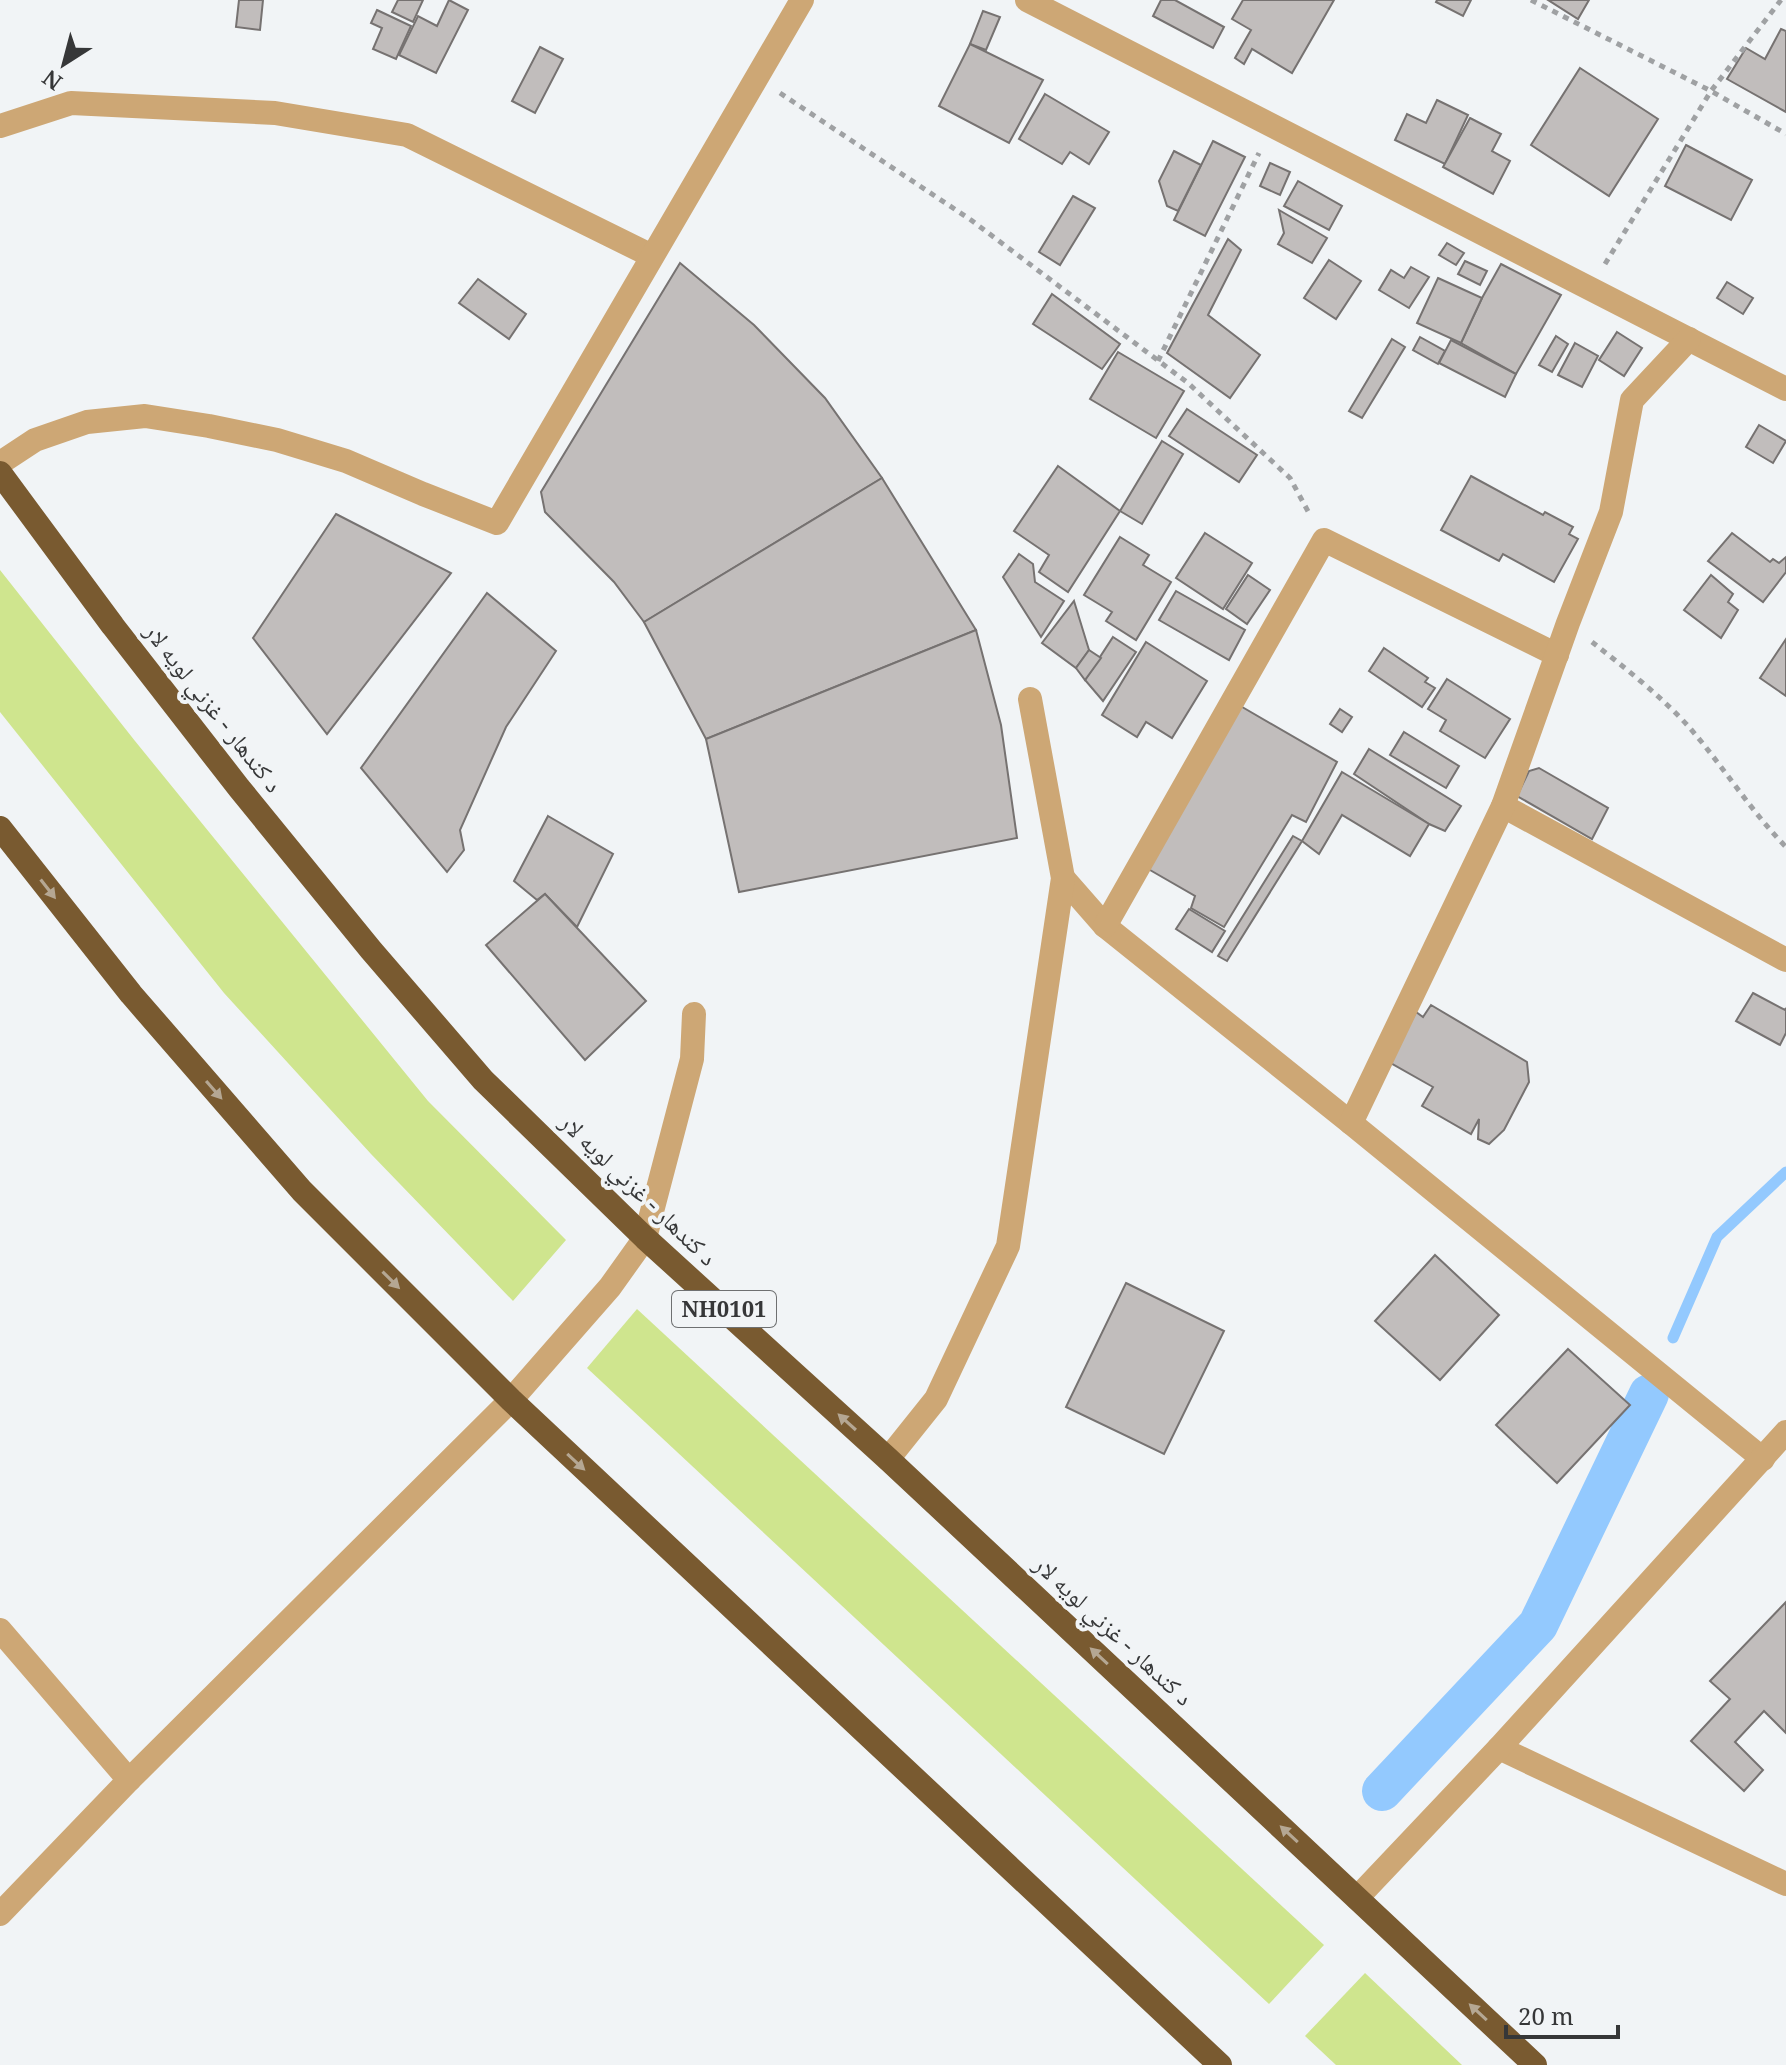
<svg xmlns="http://www.w3.org/2000/svg" width="1786" height="2065" viewBox="0 0 1786 2065" font-family="'Noto Serif','Noto Naskh Arabic',serif">
<rect width="100%" height="100%" fill="#f1f4f6"/>
<!-- green -->
<g fill="#cfe58e">
<path d="M0,570L135,741L428,1101L566,1240L513,1301L371,1154L224,993L0,712Z"/>
<path d="M637,1309L1324,1945L1269,2004L587,1368Z"/>
<path d="M1365,1973L1462,2065H1336L1305,2036Z"/>
</g>
<g fill="none" stroke-linecap="round" stroke-linejoin="round">
<!-- stream -->
<path stroke="#93c9fe" stroke-width="11" d="M1673,1338L1717,1237L1786,1172"/>
<!-- canal -->
<path stroke="#93c9fe" stroke-width="40" d="M1382,1791L1538,1625L1649,1394"/>
</g>
<!-- building -->
<g fill="#c1bdbc" stroke="#767271" stroke-width="2">
<path d="M239,0H263L260,30L236,27Z"/>
<path d="M398,0H423L413,22L392,12Z"/>
<path d="M449,0L468,10L436,73L399,55L418,16L437,26Z"/>
<path d="M1161,0H1175L1224,27L1213,48L1153,16Z"/>
<path d="M1243,0H1334L1292,73L1252,49L1244,64L1235,58L1251,30L1232,19Z"/>
<path d="M1437,0H1471L1463,16L1436,2Z"/>
<path d="M1548,0H1589L1578,19Z"/>
<path d="M377,10L411,26L396,59L373,49L382,28L371,23Z"/>
<path d="M983,11L1000,17L986,50L970,44Z"/>
<path d="M1781,29L1786,31V112L1727,79L1746,48L1765,59Z"/>
<path d="M970,44L1043,80L1009,143L939,106Z"/>
<path d="M540,47L563,59L535,113L512,101Z"/>
<path d="M1580,68L1658,119L1609,196L1531,145Z"/>
<path d="M1045,94L1109,132L1089,164L1070,152L1062,164L1019,139Z"/>
<path d="M1437,100L1468,115L1445,164L1395,140L1407,114L1426,123Z"/>
<path d="M1470,118L1501,134L1492,151L1510,161L1493,194L1443,167Z"/>
<path d="M1213,141L1245,157L1205,236L1174,220Z"/>
<path d="M1686,145L1752,180L1731,220L1665,186Z"/>
<path d="M1174,151L1201,165L1178,211L1167,206L1159,181Z"/>
<path d="M1270,163L1290,172L1280,195L1260,186Z"/>
<path d="M1298,181L1342,206L1329,230L1284,206Z"/>
<path d="M1073,196L1095,208L1060,265L1039,252Z"/>
<path d="M1279,210L1327,238L1312,263L1278,244L1284,233Z"/>
<path d="M1228,239L1241,250L1208,315L1260,355L1230,398L1167,353Z"/>
<path d="M1447,243L1464,253L1456,265L1439,255Z"/>
<path d="M1329,260L1361,281L1336,319L1304,298Z"/>
<path d="M1465,261L1487,271L1480,285L1458,274Z"/>
<path d="M680,263L754,325L825,398L882,478L644,622L614,582L545,512L541,492Z"/>
<path d="M1501,264L1561,295L1516,374L1461,343L1482,298Z"/>
<path d="M1411,267L1429,277L1409,308L1379,290L1391,270L1404,278Z"/>
<path d="M1438,278L1482,298L1461,343L1417,323Z"/>
<path d="M478,279L526,314L509,339L459,303Z"/>
<path d="M1727,282L1753,298L1743,314L1717,298Z"/>
<path d="M1052,294L1120,344L1102,369L1033,324Z"/>
<path d="M1617,332L1642,348L1624,376L1599,360Z"/>
<path d="M1556,336L1568,344L1552,372L1539,365Z"/>
<path d="M1420,337L1445,351L1438,364L1413,350Z"/>
<path d="M1392,339L1405,347L1362,418L1349,411Z"/>
<path d="M1451,340L1516,374L1505,397L1439,363Z"/>
<path d="M1575,343L1598,356L1582,387L1558,375Z"/>
<path d="M1118,352L1184,391L1156,438L1090,399Z"/>
<path d="M1187,409L1257,455L1239,482L1169,436Z"/>
<path d="M1759,425L1786,441L1773,463L1746,447Z"/>
<path d="M1162,441L1183,454L1142,524L1120,511Z"/>
<path d="M1058,466L1120,511L1068,592L1039,572L1049,555L1014,531Z"/>
<path d="M1471,476L1543,515L1545,512L1573,527L1569,534L1578,539L1554,582L1503,554L1499,561L1441,530Z"/>
<path d="M882,478L976,630L706,739L644,622Z"/>
<path d="M336,514L451,573L327,734L253,638Z"/>
<path d="M1205,533L1252,563L1223,609L1176,578Z"/>
<path d="M1732,533L1770,562L1773,559L1779,563L1786,557V572L1763,602L1708,561Z"/>
<path d="M1120,537L1149,555L1143,565L1171,582L1136,640L1106,621L1112,612L1084,595Z"/>
<path d="M1019,554L1033,564L1035,582L1064,601L1041,637L1003,577Z"/>
<path d="M1248,575L1270,590L1247,624L1226,609Z"/>
<path d="M1711,575L1733,594L1728,602L1738,610L1721,638L1684,610Z"/>
<path d="M1176,591L1245,630L1229,660L1159,620Z"/>
<path d="M487,593L556,651L506,727L460,830L464,850L447,872L361,768Z"/>
<path d="M1074,601L1089,650L1076,668L1042,643Z"/>
<path d="M976,630L1001,725L1017,838L739,892L706,739Z"/>
<path d="M1113,637L1136,652L1103,701L1085,680Z"/>
<path d="M1786,639V696L1760,678Z"/>
<path d="M1146,642L1207,681L1172,738L1146,722L1137,737L1102,715Z"/>
<path d="M1384,648L1428,678L1425,682L1435,688L1422,707L1369,671Z"/>
<path d="M1089,650L1101,658L1085,680L1076,668Z"/>
<path d="M1447,679L1510,719L1485,758L1440,731L1446,720L1428,709Z"/>
<path d="M1237,704L1337,762L1306,822L1292,815L1224,927L1191,908L1195,896L1143,866Z"/>
<path d="M1340,709L1352,717L1342,732L1330,724Z"/>
<path d="M1404,732L1459,766L1446,788L1390,755Z"/>
<path d="M1369,749L1461,806L1445,831L1429,824L1354,774Z"/>
<path d="M1539,768L1608,808L1592,839L1517,796L1529,771Z"/>
<path d="M1342,772L1429,824L1410,856L1342,815L1319,854L1302,841Z"/>
<path d="M548,816L613,854L577,927L545,894L537,900L514,881Z"/>
<path d="M1293,836L1302,841L1227,961L1218,956Z"/>
<path d="M545,894L646,1001L585,1060L486,945Z"/>
<path d="M1189,909L1225,931L1212,952L1176,929Z"/>
<path d="M1753,993L1785,1010L1786,1008V1033L1780,1045L1736,1021Z"/>
<path d="M1431,1005L1527,1062L1529,1082L1504,1130L1489,1144L1478,1139L1479,1119L1471,1134L1422,1106L1433,1087L1389,1062L1416,1012L1423,1017Z"/>
<path d="M1435,1255L1499,1315L1440,1380L1375,1321Z"/>
<path d="M1126,1283L1224,1331L1164,1454L1066,1407Z"/>
<path d="M1568,1349L1630,1405L1557,1483L1496,1425Z"/>
<path d="M1786,1602V1733L1764,1711L1735,1742L1763,1770L1744,1791L1691,1741L1730,1699L1710,1681Z"/>
</g>
<g fill="none" stroke-linecap="round" stroke-linejoin="round">
<!-- path -->
<g stroke="#9fa1a3" stroke-width="5" stroke-dasharray="6 6" stroke-linecap="butt">
<path d="M1531,0L1711,91L1786,134"/>
<path d="M780,93L971,220L1188,383L1290,478L1310,515"/>
<path d="M1605,264L1711,91L1781,0"/>
<path d="M1158,361L1259,153"/>
<path d="M1592,642C1624,667 1662,697 1689,727C1723,766 1750,810 1786,847"/>
</g>
<!-- minor -->
<g stroke="#cda775" stroke-width="24">
<path d="M1027,0L1786,389"/>
<path d="M0,126L71,103L275,113L407,135L652,256"/>
<path d="M0,463L35,440L87,422L145,416L209,426L277,440L346,461L423,494L497,523L802,0"/>
<path d="M1503,806L1786,960"/>
<path d="M1063,878L1105,926L1351,1123L1763,1459"/>
<path d="M1105,926L1324,540L1557,655"/>
<path d="M1351,1123L1503,806L1568,623L1611,512L1632,400L1689,339"/>
<path d="M888,1459L936,1399L1008,1246L1063,878L1030,699"/>
<path d="M0,1630L129,1780"/>
<path d="M1499,1748L1786,1884"/>
<path d="M1357,1898L1499,1748L1786,1432"/>
<path d="M0,1914L129,1780L511,1400L610,1287L645,1238L692,1059L694,1014"/>
</g>
<!-- highway -->
<g stroke="#795a30" stroke-width="24">
<path d="M0,473L113,626L239,788L371,950L483,1080L645,1238L888,1459L1535,2065"/>
<path d="M0,828L131,994L302,1191L511,1400L1220,2065"/>
</g>
</g>
<!-- one-way arrows -->
<defs><path id="oneway-solid" d="M-6-.8H1V-3.2L6.5 0L1 3.2V.8H-6Z" transform="scale(2)"/></defs>
<g fill="#b5a793">
<use href="#oneway-solid" transform="translate(48 889) rotate(52)"/>
<use href="#oneway-solid" transform="translate(214 1090) rotate(49)"/>
<use href="#oneway-solid" transform="translate(391 1280) rotate(45)"/>
<use href="#oneway-solid" transform="translate(847 1422) rotate(-138)"/>
<use href="#oneway-solid" transform="translate(576 1462) rotate(43)"/>
<use href="#oneway-solid" transform="translate(1099 1656) rotate(-137)"/>
<use href="#oneway-solid" transform="translate(1289 1834) rotate(-137)"/>
<use href="#oneway-solid" transform="translate(1478 2012) rotate(-137)"/>
</g>
<g text-anchor="middle" stroke-width="8" stroke-linejoin="round" paint-order="stroke">
<!-- shield labels -->
<rect fill="#f1f4f6" stroke="#6e7071" stroke-width="2" x="672" y="1291" width="104" height="36" rx="6"/>
<g font-size="22" font-weight="bold" fill="#363738">
<text x="724" y="1317">NH0101</text>
</g>
<!-- street labels -->
<g font-size="24" fill="#363738" stroke="#f1f4f6">
<text transform="translate(213 708) rotate(52)" y="8">د کندهار - غزني لويه لار</text>
<text transform="translate(638 1190) rotate(44)" y="8">د کندهار - غزني لويه لار</text>
<text transform="translate(1113 1631) rotate(43)" y="8">د کندهار - غزني لويه لار</text>
</g>
</g>
<!-- north arrow -->
<g transform="translate(64 64) rotate(216)" stroke="#f1f4f6" stroke-width="6" paint-order="stroke">
<path d="M0-6L14 30L0 20L-14 30Z" fill="#363738"/>
<text y="-12" font-size="22" font-weight="bold" text-anchor="middle" fill="#363738">N</text>
</g>
<!-- scale -->
<path d="M1506 2025v12h112v-12" fill="none" stroke="#363738" stroke-width="4"/>
<text x="1518" y="2025" font-size="24" fill="#363738" stroke="#f1f4f6" stroke-width="6" paint-order="stroke">20 m</text>
</svg>
